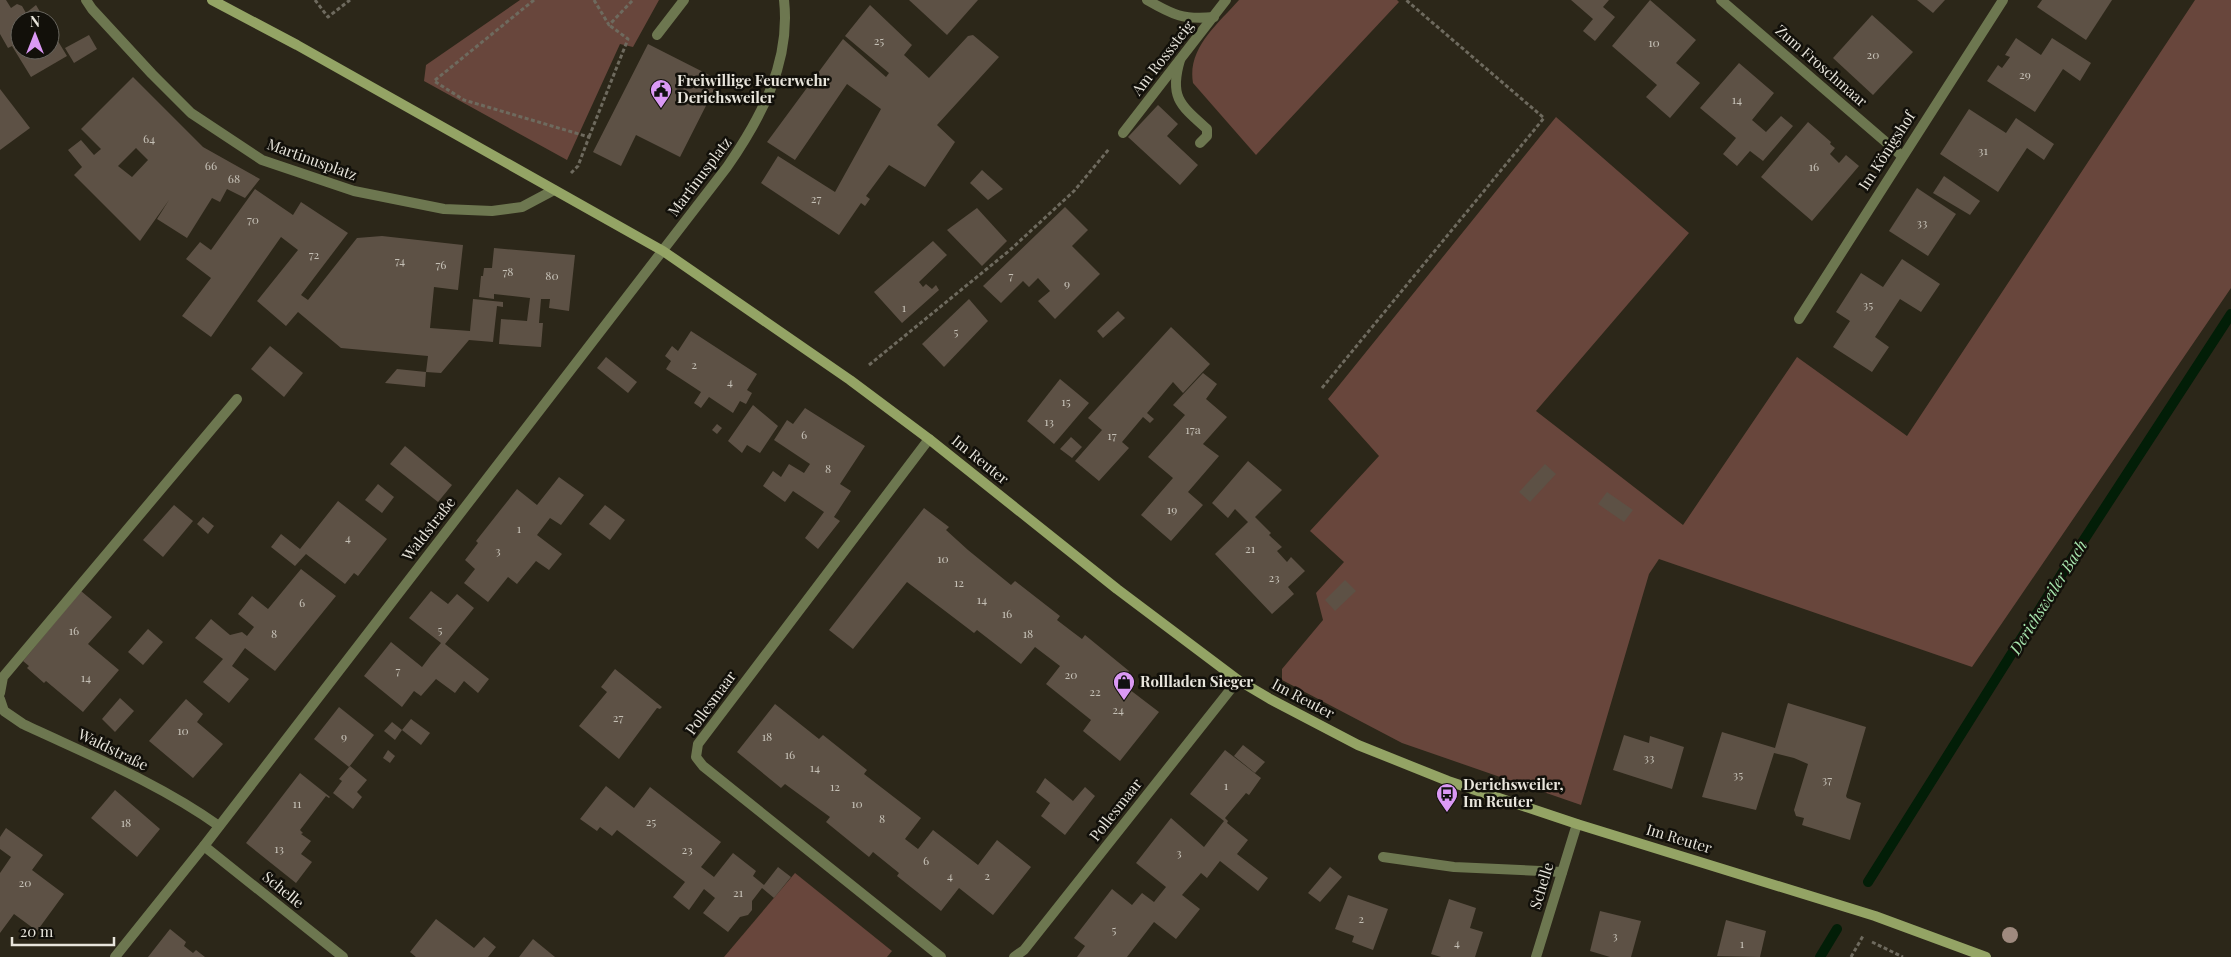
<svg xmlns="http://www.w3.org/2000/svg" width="2231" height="957" viewBox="0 0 2231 957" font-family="'Playfair Display',serif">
<rect width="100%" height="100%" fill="#2c2719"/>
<!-- green -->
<g fill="#68463c">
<path d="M520,0H659L633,47L620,44L567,160L424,81L426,65Z"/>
<path d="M1239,0H1397L1399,2L1256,155L1193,83C1187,48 1218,24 1239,0Z"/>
<path d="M2195,0H2231V288L1972,667L1659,559L1649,574L1581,805L1402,743L1282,680V669L1323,620L1316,593L1344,562L1310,531L1379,456L1328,399L1556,117L1689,233L1536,411L1683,525L1797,357L1907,436Z"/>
<path d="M795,873L892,951L887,957H724Z"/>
</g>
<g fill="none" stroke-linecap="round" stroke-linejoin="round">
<!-- stream -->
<g stroke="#021e07" stroke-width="10">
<path d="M1868,882L2063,572L2231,314"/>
<path d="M1820,957L1837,929"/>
</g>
</g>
<!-- building -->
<g fill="#5d5145" fill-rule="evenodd">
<path d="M0,0H6L11,8L17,4L22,6L26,13L36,5L45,20H20V50H50V28L67,56L31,77L12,46L8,48L0,34Z"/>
<path d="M909,0H978L947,35Z"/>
<path d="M1571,0H1609L1603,7L1615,17L1595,41L1583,31L1593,19Z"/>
<path d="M1650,0L1696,40L1676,63L1700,83L1670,118L1646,97L1657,85L1612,46Z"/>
<path d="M1917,0H1945L1933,13Z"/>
<path d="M2042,0H2112L2086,40L2037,7Z"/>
<path d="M870,5L912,45L904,55L929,78L968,36L973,35L999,57L937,125L955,142L925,187L889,165L866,196L870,199L865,206L861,203L839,235L761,183L778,156L835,192L881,109L847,84L795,160L767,142L843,39L886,77L889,73L845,36Z"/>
<path d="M1872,15L1913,52L1873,95L1833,58Z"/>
<path d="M89,35L97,49L74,63L65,48Z"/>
<path d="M2016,38L2041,55L2052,38L2091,63L2080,81L2063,69L2035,112L1987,81L1998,65L2002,68L2010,57L2005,55Z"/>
<path d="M648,44L719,80L680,157L636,135L621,166L593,152Z"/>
<path d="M1739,63L1774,93L1752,120L1766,132L1781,116L1793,126L1763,161L1750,151L1737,166L1723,154L1736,138L1700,108Z"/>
<path d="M133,77L203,147L260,179L245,198L227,189L220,202L212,198L187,238L157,219L169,200L140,241L74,175L82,167L68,150L81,140L94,155L101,149L81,129ZM136,148L148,160L132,177L118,166Z"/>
<path d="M0,89L30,128L0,150Z"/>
<path d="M1158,105L1178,124L1167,136L1198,165L1180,185L1128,137Z"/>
<path d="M1969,109L2006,133L2016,118L2054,144L2044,160L2027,148L1998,192L1940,154Z"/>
<path d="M1808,122L1831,142L1830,144L1835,148L1830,154L1839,163L1846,155L1859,166L1812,221L1761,177Z"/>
<path d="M982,170L1003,189L988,200L970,183Z"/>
<path d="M1944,176L1980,201L1970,215L1933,193Z"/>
<path d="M1917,188L1956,214L1928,256L1889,231Z"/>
<path d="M255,189L293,215L301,202L348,233L301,295L308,300L357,238L382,236L463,245L458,290L434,287L430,328L470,331L473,299L503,302V307L497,306L493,342L469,340L441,373L426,372L425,387L385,383L397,369L426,372L428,356L341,348L298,312L286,326L257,301L298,250L281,237L211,337L182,316L211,278L186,259L200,242L211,250Z"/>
<path d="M1065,207L1088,230L1072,246L1100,274L1055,319L1038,301L1050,291L1038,278L1029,287L1023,281L1001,303L983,286Z"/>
<path d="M977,208L1007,241L982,266L947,230Z"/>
<path d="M933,241L947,255L919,282L923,287L926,284L932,289L936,285L939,290L902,323L874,292Z"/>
<path d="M494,248L575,255L569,311L549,308L550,299H541L539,323H543L541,347L499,344L501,319L527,321L530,298L494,294V299L479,297L481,276H483L484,268H492Z"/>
<path d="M1902,259L1940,284L1921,312L1900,299L1875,337L1889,347L1872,372L1833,347L1850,321L1836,312L1861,273L1883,287Z"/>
<path d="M969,299L988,321L944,367L922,344Z"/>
<path d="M1118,311L1125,318L1103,338L1097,331Z"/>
<path d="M1171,327L1210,364L1183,393L1173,382L1147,413L1154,419L1150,423L1143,417L1122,442L1129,448L1099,481L1075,461L1102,430L1088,418Z"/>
<path d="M691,331L757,374L747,390L752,393L746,404L740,401L733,413L709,397L701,408L694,403L701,392L666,369L671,361L665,356L672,346L678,351Z"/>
<path d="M270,346L303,373L284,397L251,369Z"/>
<path d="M606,357L637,382L628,393L597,368Z"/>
<path d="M1203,373L1217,384L1206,399L1227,417L1203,444L1219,456L1188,492L1203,505L1171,541L1141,515L1173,478L1148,457L1185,415L1173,405Z"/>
<path d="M1060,379L1089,403L1054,444L1027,421Z"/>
<path d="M753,405L778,426L760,453L747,445L742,453L728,441Z"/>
<path d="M805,408L865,446L840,484L851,491L834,517L840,521L818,549L805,538L824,512L793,491L785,502L763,486L773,471L781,477L789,464L804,473L810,464L774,440L787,420L793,424Z"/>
<path d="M717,424L722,428L717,434L712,430Z"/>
<path d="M1071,437L1082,447L1072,458L1060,449Z"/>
<path d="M405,446L452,485L438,502L390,464Z"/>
<path d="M1248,461L1282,490L1255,517L1271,533L1269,535L1282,547L1277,551L1287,562L1291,557L1305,571L1288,587L1294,594L1272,614L1215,554L1248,522L1235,509L1228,518L1212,503Z"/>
<path d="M1545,464L1556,474L1530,502L1519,492Z"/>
<path d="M559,477L584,495L561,525L550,518L537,535L562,554L549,570L536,561L517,584L508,577L488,602L464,583L475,569L465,560L478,543L476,541L517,489L537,505Z"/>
<path d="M378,484L394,497L382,513L365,500Z"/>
<path d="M1607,492L1633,510L1624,522L1598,504Z"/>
<path d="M338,501L387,539L358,576L354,573L345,584L306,554L295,566L271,547L281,534L300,549Z"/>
<path d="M174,505L193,521L163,557L143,540Z"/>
<path d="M605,505L625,520L610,540L589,524Z"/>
<path d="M924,508L949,527L946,530L968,550L1011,585L1015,581L1060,616L1057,620L1070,630L1082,639L1085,635L1129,671L1121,683L1159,712L1120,761L1083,731L1091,720L1046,684L1060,666L1035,647L1021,664L977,630L974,633L907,582L853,649L829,630Z"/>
<path d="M203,517L214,526L208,534L197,524Z"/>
<path d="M301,569L336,596L275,671L245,648L232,666L249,679L229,703L203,682L223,659L195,638L211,619L230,635L242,632L247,636L254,627L238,614L252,596L268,609Z"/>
<path d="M1345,580L1356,591L1335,611L1325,600Z"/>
<path d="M81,591L112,617L88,644L119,670L83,712L46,681L44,683L27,668L29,666L23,661Z"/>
<path d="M431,591L448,604L457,594L474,608L445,644L489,679L478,693L464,681L455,693L436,679L421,696L414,691L402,707L364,676L391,642L422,667L431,655L441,643L409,618Z"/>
<path d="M148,629L163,642L143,665L128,652Z"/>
<path d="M615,669L662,707L660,709L657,708L619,759L579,726L607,692L601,687Z"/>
<path d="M120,698L134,711L115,732L102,719Z"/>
<path d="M186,699L203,714L197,722L223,744L193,778L149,741Z"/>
<path d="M1788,703L1866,727L1846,796L1847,798L1861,803L1850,840L1802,825L1804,818L1796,816L1794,810L1808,764L1794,758L1774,753L1756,810L1702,797L1722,732L1775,748Z"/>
<path d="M775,704L819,739L823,735L867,770L864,774L921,818L905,839L918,849L933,830L978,865L997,840L1031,867L993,915L959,888L941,911L897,876L899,873L873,852L869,857L826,822L830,817L785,784L781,788L737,752Z"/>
<path d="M339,707L374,735L349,767L314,739Z"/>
<path d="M411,719L430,733L421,745L402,730Z"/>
<path d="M392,722L402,730L395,740L384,731Z"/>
<path d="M1624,735L1649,743L1650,736L1684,747L1672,789L1613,770Z"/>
<path d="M1243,745L1265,762L1255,773L1234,756Z"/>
<path d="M388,750L395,756L390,763L383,758Z"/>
<path d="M1225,750L1261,778L1249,795L1246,793L1225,818L1228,821L1227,823L1248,840L1237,854L1268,878L1258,891L1220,861L1207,878L1201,873L1182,895L1200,909L1176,939L1154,922L1127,957H1077L1085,946L1074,938L1112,889L1132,905L1142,893L1154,902L1166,887L1136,863L1171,818L1204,847L1224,821L1190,794Z"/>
<path d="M350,766L367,780L357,792L362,797L353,809L333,793L342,781L339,779Z"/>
<path d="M300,773L330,797L329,798L326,796L300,830L303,833L301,834L311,841L301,854L312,862L296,883L246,843Z"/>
<path d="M1045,778L1073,801L1085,787L1095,796L1065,835L1041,816L1050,803L1036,792Z"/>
<path d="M606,786L634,808L650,787L721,842L701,867L714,877L733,853L756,871L753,876L764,885L778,867L791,877L774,898L762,888L752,901V910L748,915L740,917L728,932L703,913L715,898L704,889L689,910L673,897L685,882L617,830L612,836L600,827L597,831L580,819Z"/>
<path d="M115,790L160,829L137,857L91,818Z"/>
<path d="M6,828L43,855L32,870L64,894L37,931L14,914L0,933V873L11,857L0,849V837Z"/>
<path d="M1330,867L1342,877L1320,902L1308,893Z"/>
<path d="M1348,895L1388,909L1373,950L1352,942L1354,936L1335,929Z"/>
<path d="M1449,899L1476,908L1470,928L1483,932L1475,957H1441L1431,954Z"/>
<path d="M1600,911L1641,921L1631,957H1610L1590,951Z"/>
<path d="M436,919L474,948L484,937L496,947L488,957H416L410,952Z"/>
<path d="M1726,920L1766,931L1760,957L1717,956Z"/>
<path d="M170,929L186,942L184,946L193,953L196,950L205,957H148Z"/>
<path d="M533,939L555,957H519Z"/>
</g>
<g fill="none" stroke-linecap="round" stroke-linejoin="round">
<!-- path -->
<g stroke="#6e6a5e" stroke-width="3" stroke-dasharray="4 2.5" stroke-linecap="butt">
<path d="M315,0L328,17L350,0"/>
<path d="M534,0L434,81L464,100L589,137L578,166L571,173"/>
<path d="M594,0L609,25L633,0"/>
<path d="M589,137L628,39L609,25"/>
<path d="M869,365L1010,250L1074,191L1109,149"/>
<path d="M1322,388L1544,118L1406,0"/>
<path d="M1872,942L1903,957"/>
<path d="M1851,957L1863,936"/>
</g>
<!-- lane -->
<g stroke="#6d7750" stroke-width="10">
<path d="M1147,0C1173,15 1183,20 1214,17"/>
<path d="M657,35L684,0"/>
<path d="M1180,60C1169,97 1180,105 1207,129V136L1200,143"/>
<path d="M0,693L3,677L237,399"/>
<path d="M0,699L4,711L23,724C89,755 159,783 219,826"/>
<path d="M1383,857L1454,867L1562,872"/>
</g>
<!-- street -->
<g stroke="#6d7750" stroke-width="10">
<path d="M86,0L92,9L152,74L191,113L262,160L354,191L444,209L492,211L522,207L554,190"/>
<path d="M1721,0L1902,156"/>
<path d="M1123,133L1226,0"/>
<path d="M1799,319L2003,0"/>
<path d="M929,439L698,744L696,757L703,766L941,957"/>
<path d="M204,846L343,957"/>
<path d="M115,957L204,846L727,167C761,118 791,62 784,0"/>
<path d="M1014,957L1024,950L1238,680"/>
<path d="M1536,957L1577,824"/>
</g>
<!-- secondary -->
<path stroke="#94a465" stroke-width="10" d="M212,0L297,45L663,251L850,380L929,439L1117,589L1238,680L1270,699L1358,745L1448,781L1577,824L1875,916L1986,957"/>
</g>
<!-- trees -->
<circle fill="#9f8a7e" cx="2010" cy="935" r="8"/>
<!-- icons -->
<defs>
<g id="civic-pin" transform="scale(1.125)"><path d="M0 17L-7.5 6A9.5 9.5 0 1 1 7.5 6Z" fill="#db99f5" stroke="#12100a"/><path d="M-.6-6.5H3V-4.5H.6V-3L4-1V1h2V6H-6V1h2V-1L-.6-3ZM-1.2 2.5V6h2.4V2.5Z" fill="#111"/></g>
<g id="shop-pin" transform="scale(1.125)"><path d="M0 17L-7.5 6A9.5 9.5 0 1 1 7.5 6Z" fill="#db99f5" stroke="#12100a"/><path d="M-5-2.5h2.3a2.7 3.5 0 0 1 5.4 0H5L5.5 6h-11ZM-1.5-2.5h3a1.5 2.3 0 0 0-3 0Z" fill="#111"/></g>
<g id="bus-pin" transform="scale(1.125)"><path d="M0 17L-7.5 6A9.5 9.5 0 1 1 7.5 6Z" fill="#db99f5" stroke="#12100a"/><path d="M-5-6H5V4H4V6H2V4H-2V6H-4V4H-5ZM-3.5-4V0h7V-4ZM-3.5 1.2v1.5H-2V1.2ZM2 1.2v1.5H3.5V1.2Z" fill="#111"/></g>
</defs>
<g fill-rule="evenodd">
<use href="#civic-pin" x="661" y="90"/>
<use href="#shop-pin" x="1124" y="682"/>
<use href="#bus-pin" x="1447" y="794"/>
</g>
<g text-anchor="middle" stroke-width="5" stroke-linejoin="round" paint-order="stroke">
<!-- number labels -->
<g font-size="12" fill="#c5c0b6">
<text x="879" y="45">25</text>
<text x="1654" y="47">10</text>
<text x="1873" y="59">20</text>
<text x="2025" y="79">29</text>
<text x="1737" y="104">14</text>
<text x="149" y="143">64</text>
<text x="1983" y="155">31</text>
<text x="211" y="170">66</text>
<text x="1814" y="171">16</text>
<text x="234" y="183">68</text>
<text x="816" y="203">27</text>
<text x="253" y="224">70</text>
<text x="1922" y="227">33</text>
<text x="314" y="259">72</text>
<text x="400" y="265">74</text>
<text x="441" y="269">76</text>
<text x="508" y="276">78</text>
<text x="552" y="280">80</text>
<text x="1011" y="280">7</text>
<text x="1067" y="288">9</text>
<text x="1868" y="309">35</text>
<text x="904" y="312">1</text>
<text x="956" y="336">5</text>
<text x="694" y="369">2</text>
<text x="730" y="386">4</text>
<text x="1066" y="406">15</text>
<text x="1049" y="426">13</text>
<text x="1193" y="434">17a</text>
<text x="804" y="439">6</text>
<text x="1112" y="440">17</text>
<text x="828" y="473">8</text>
<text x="1172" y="514">19</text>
<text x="519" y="533">1</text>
<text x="348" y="542">4</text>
<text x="1250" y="553">21</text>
<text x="498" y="555">3</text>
<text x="943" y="563">10</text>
<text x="1274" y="582">23</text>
<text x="959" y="587">12</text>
<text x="982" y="604">14</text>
<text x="302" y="607">6</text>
<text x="1007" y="618">16</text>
<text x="440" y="634">5</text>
<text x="74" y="635">16</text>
<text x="274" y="638">8</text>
<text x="1028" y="638">18</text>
<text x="398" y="675">7</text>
<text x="1071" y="679">20</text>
<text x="86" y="682">14</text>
<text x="1095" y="696">22</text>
<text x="1118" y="714">24</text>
<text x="618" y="722">27</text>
<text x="183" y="735">10</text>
<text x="344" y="741">9</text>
<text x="767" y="741">18</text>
<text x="790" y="759">16</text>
<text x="1649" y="762">33</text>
<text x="815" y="772">14</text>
<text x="1738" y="779">35</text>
<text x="1827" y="784">37</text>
<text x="1226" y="790">1</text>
<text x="835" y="791">12</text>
<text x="297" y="808">11</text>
<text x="857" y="808">10</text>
<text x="882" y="823">8</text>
<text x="651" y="826">25</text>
<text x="126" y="827">18</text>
<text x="279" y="853">13</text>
<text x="687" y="854">23</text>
<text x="1179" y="857">3</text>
<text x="926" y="865">6</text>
<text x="950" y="880">4</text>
<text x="987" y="880">2</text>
<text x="25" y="887">20</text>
<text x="738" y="897">21</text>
<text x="1361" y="923">2</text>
<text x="1114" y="934">5</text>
<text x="1615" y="940">3</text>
<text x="1457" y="947">4</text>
<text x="1742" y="948">1</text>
</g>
<!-- street labels -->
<g font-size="15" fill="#e8e5dc" stroke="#12100a">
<text transform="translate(1163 58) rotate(-52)" y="5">Am Rosssteig</text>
<text transform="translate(1821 66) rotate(41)" y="5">Zum Froschmaar</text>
<text transform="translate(1887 151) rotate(-57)" y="5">Im Königshof</text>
<text transform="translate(312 160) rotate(20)" y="5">Martinusplatz</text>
<text transform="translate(700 177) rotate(-53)" y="5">Martinusplatz</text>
<text transform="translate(980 460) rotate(39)" y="5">Im Reuter</text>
<text transform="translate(429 529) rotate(-52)" y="5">Waldstraße</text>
<text transform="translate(1303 699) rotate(28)" y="5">Im Reuter</text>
<text transform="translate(711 703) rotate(-54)" y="5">Pollesmaar</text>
<text transform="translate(113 750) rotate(26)" y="5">Waldstraße</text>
<text transform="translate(1116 810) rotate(-52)" y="5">Pollesmaar</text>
<text transform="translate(1679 839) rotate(17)" y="5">Im Reuter</text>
<text transform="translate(1542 886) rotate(-73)" y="5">Schelle</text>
<text transform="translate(283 890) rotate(39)" y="5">Schelle</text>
</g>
<!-- poi labels -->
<g font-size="15" font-weight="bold" fill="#e8e5dc" stroke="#12100a" text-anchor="start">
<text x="677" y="86">Freiwillige Feuerwehr<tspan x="677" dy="17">Derichsweiler</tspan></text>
<text x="1140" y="687">Rollladen Sieger</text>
<text x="1463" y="790">Derichsweiler,<tspan x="1463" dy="17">Im Reuter</tspan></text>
</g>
<!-- water labels -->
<g font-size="16" font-style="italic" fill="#a6e5ad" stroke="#12100a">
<text transform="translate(2048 597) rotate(-58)" y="6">Derichsweiler Bach</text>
</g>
</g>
<!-- north arrow -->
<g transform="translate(35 35)"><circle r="24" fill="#12100a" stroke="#68655e"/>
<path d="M0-4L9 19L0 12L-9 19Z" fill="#db99f5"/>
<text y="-8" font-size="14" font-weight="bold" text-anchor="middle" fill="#e8e5dc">N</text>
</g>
<!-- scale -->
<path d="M12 937v8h102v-8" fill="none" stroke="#e8e5dc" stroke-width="2.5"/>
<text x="20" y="937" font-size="15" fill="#e8e5dc" stroke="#12100a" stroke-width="4" paint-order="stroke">20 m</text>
</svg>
